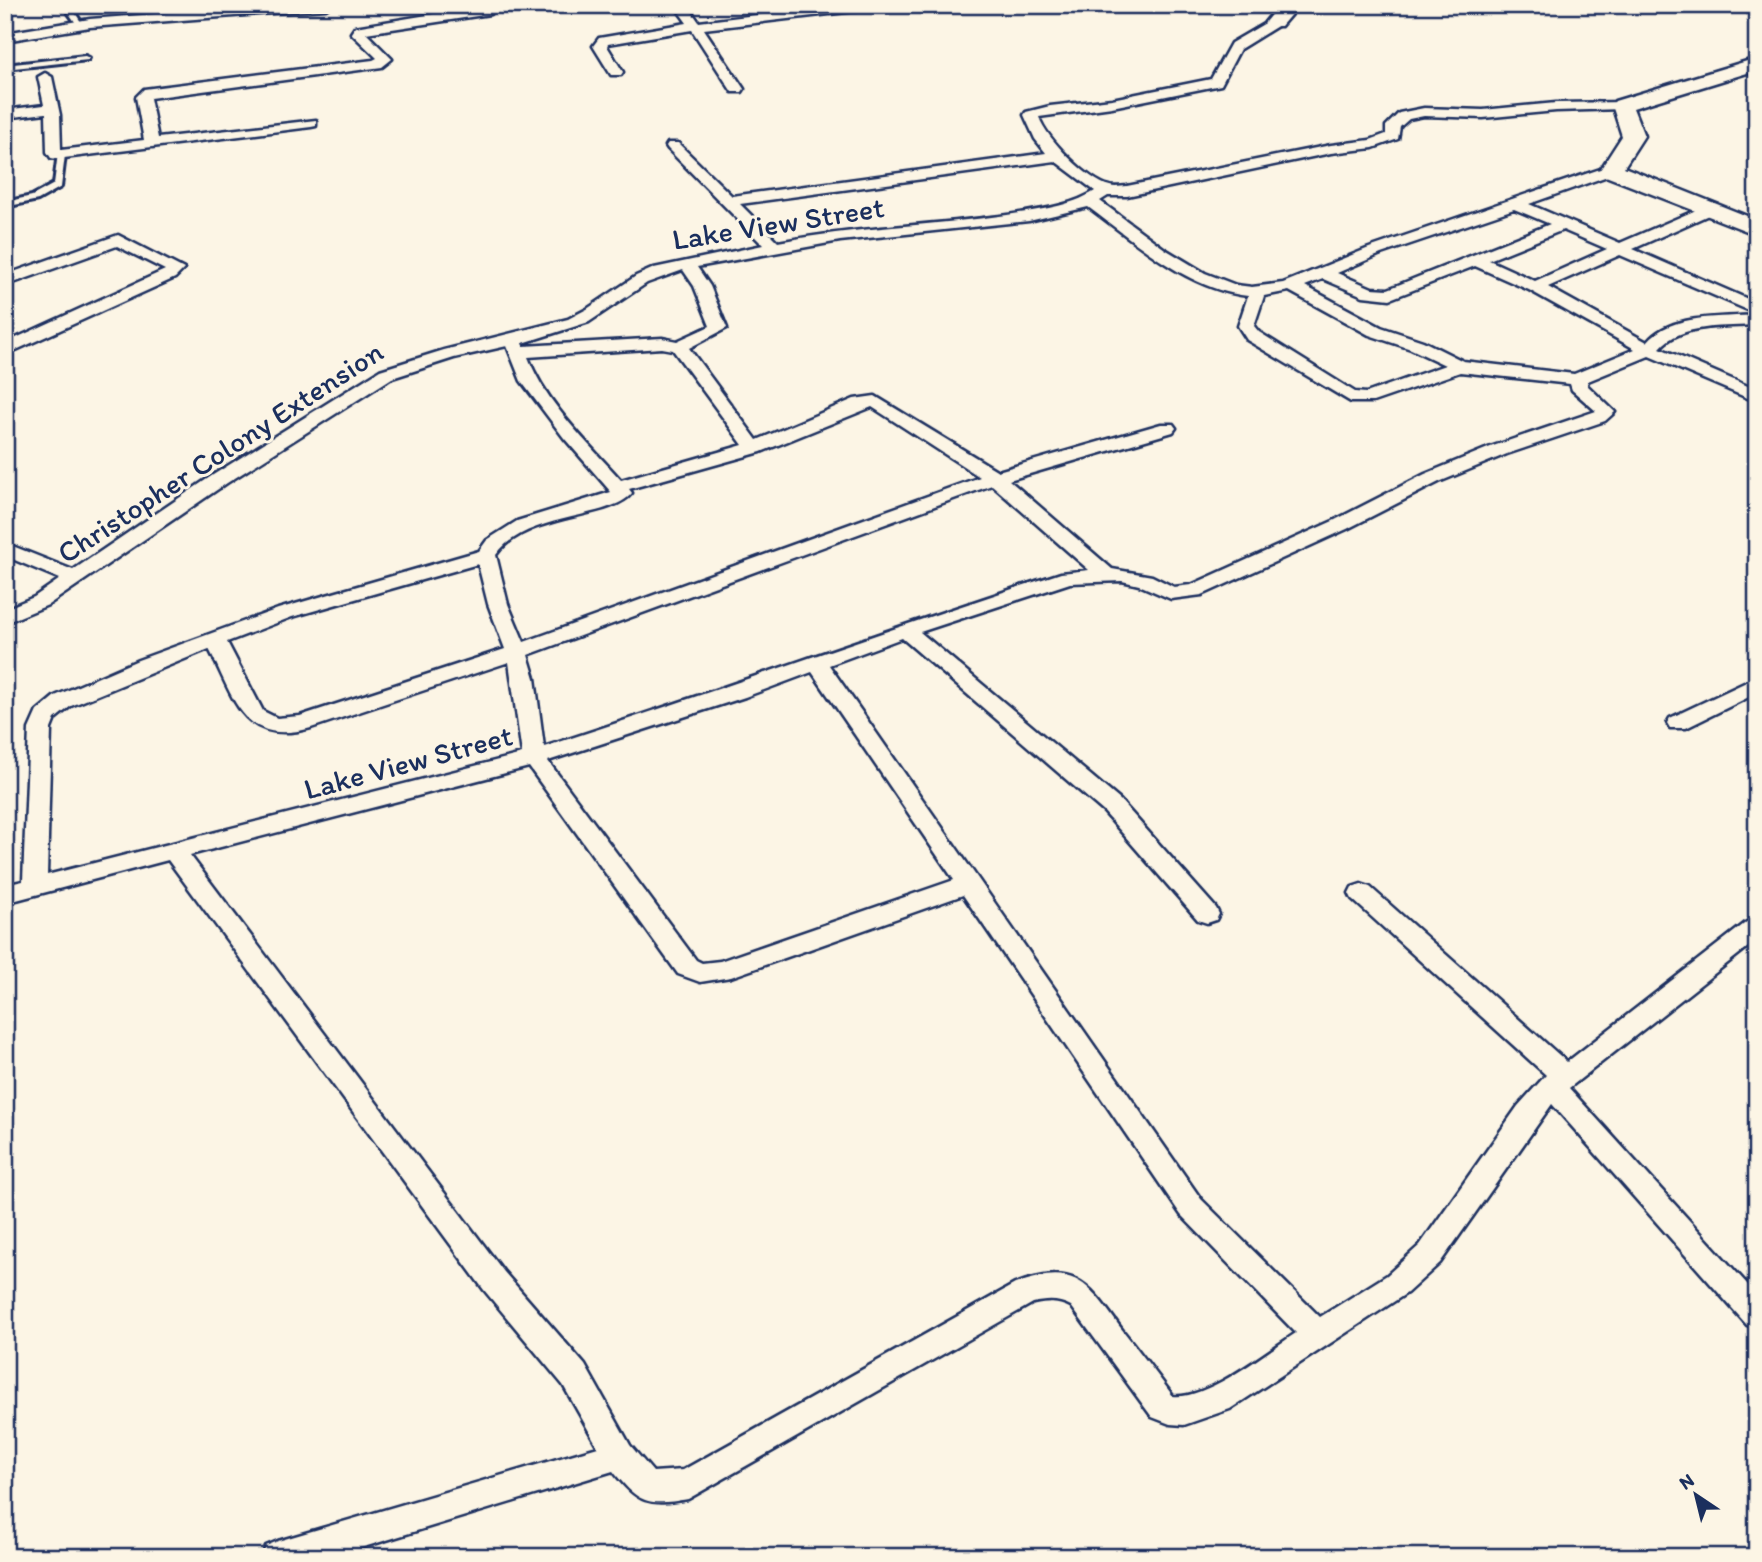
<svg xmlns="http://www.w3.org/2000/svg" width="1762" height="1562" font-family="Itim,sans-serif">
  <rect width="100%" height="100%" fill="#fcf5e5"/>
  <filter id="ink" filterUnits="userSpaceOnUse"><feTurbulence type="fractalNoise" baseFrequency=".0143" numOctaves="2"/><feDisplacementMap in="SourceGraphic" scale="14" xChannelSelector="R" yChannelSelector="G"/><feConvolveMatrix kernelMatrix="1 2 1 2 8 2 1 2 1" color-interpolation-filters="sRGB"/></filter>
  <g filter="url(#ink)">
    <g fill="none" stroke-linecap="round" stroke-linejoin="round">
      <defs>
        <g id="lane">
          <polygon points="63,5 70,5 83,25 82,26 78,26"/>
          <polygon points="85,56 89,58 88,60 5,69 5,65"/>
          <polygon points="58,153 65,155 61,187 38,200 5,207 5,202 32,196 54,184"/>
        </g>
        <g id="street">
          <polygon points="273,5 332,5 326,9 90,27 5,41 5,33 90,19"/>
          <polygon points="488,5 501,5 490,14 366,33 392,59 382,67 150,98 158,138 316,120 316,126 311,127 56,159 51,158 47,152 46,113 5,118 5,110 44,105 38,77 45,73 52,77 60,115 61,150 144,140 136,97 144,89 373,60 377,58 351,33 355,27"/>
          <polygon points="674,5 687,5 699,22 838,5 878,5 872,9 704,29 744,89 742,92 732,92 692,30 608,44 607,46 623,72 621,75 611,75 593,46 599,38 687,23"/>
          <path d="M1274,18L1280,22L1279,25L1240,49L1221,85L1112,107L1039,117C1046,138 1088,181 1110,186C1115,188 1122,186 1127,186L1331,145L1370,140L1386,134V126L1399,113L1424,108L1483,110L1556,103L1627,102V108L1622,109L1556,111L1483,118L1424,116L1409,119L1400,127L1398,139L1373,148L1331,153L1127,196H1108L1100,201L1165,249L1205,273L1236,285L1252,287L1283,283L1369,248L1606,167H1616L1618,170L1616,173L1529,204L1620,243L1703,207H1713L1716,210L1713,213L1633,249L1757,303V314L1620,255L1548,287L1647,342C1671,313 1722,318 1757,315V325C1726,327 1681,323 1660,348L1757,390V402L1649,356L1588,381L1587,385L1615,412L1605,421L1507,454L1439,482L1347,529L1202,595L1171,599L1139,585L1122,581L1070,583L920,632L1120,800L1216,908L1219,914L1216,920L1207,923L1198,920L1104,812L902,638L829,665L1201,1199L1320,1317L1387,1275L1420,1245L1518,1106L1546,1075L1352,899L1349,893L1352,887L1361,884L1370,887L1567,1062L1748,921L1757,918V940L1569,1088L1757,1295V1329L1747,1325L1552,1104L1440,1263L1407,1293L1230,1409L1184,1425L1170,1424L1152,1417L1071,1306C1058,1299 1047,1300 1033,1303L688,1499C648,1506 639,1504 613,1471L331,1557H262L266,1546L278,1541L598,1447L563,1385L484,1290L168,860L5,903V885L23,881L29,729L37,711L55,696L138,660L278,609L479,551L487,540L517,521L611,492L564,438L521,381L507,346L454,358L392,378L227,483L48,605L5,623V609L34,597L60,579L5,556V543L73,570L213,475L380,370L444,350L568,319L587,309L636,276L654,268L763,245L668,149L666,146L668,143H678L732,196L1046,153L1035,139L1024,115L1026,112L1050,106L1112,99L1211,79L1231,43ZM1055,161L1095,191C1070,207 1037,210 1007,215C931,226 854,227 778,242L740,204ZM1088,207C1136,242 1186,289 1248,296L1238,326L1247,340L1351,402H1373L1460,372L1570,384L1572,390L1596,411L1493,446L1425,474L1333,521L1191,585L1174,587L1152,576L1112,569L1009,480L1173,432L1176,428L1173,424H1161L998,471L875,396L854,399L757,440L689,348L727,328L710,286L697,267L840,241L1029,221ZM1514,209L1550,224L1388,289L1372,288L1337,273L1381,254ZM1563,230L1607,249L1535,281L1489,260ZM1475,266L1529,290L1635,349L1574,374L1463,361L1423,341L1381,327L1305,286L1323,279L1363,296L1390,299ZM683,270L694,286L710,326L677,341L662,338L524,346L523,343L589,322L647,283ZM1289,291L1369,335L1411,349L1445,365L1366,393L1355,392L1259,332L1254,326L1264,296ZM662,348L673,350L743,445L621,480C588,443 546,404 528,357ZM872,407L980,477L524,642L508,604L496,555C526,512 611,520 632,493L629,489L761,452ZM992,485L1089,570L1061,573C888,629 717,691 544,747L535,678L528,655ZM478,564L488,604L505,649L300,716L277,718L263,711L227,642L292,617ZM209,649C235,699 242,747 311,728L509,662L522,754L47,875L51,729L55,719L71,706ZM812,672L954,880L720,961L702,963L696,960L548,761L745,697ZM529,767L678,974L700,982L731,977L963,895L1181,1215L1296,1333C1267,1352 1207,1400 1173,1396C1157,1375 1141,1353 1124,1332C1089,1285 1078,1261 1015,1284L683,1470L653,1472L630,1445L585,1365L504,1272L190,855Z"/>
          <polygon points="118,235 184,269 175,278 5,355 5,343 165,270 117,246 5,286 5,275"/>
          <polygon points="1757,677 1757,693 1686,728 1670,728 1667,723 1670,718"/>
        </g>
        <g id="secondary">
          <polygon points="1279,5 1299,5 1281,26 1267,26 1265,22"/>
          <polygon points="1757,58 1757,70 1633,108 1644,136 1624,167 1757,220 1757,235 1603,175 1600,170 1622,136 1612,105 1615,101"/>
        </g>
      </defs>
      <!-- lane casing -->
      <use href="#lane" stroke="#1b2f5e" stroke-width="6"/>
      <!-- street casing -->
      <use href="#street" stroke="#1b2f5e" stroke-width="5"/>
      <!-- secondary casing -->
      <use href="#secondary" stroke="#1b2f5e" stroke-width="5"/>
      <!-- lane -->
      <use href="#lane" fill="#fcf5e5" fill-rule="evenodd"/>
      <!-- street -->
      <use href="#street" fill="#fcf5e5" fill-rule="evenodd"/>
      <!-- secondary -->
      <use href="#secondary" fill="#fcf5e5" fill-rule="evenodd"/>
    </g>
  </g>
  <g text-anchor="middle" dominant-baseline="central" stroke-width="6" stroke-linejoin="round" paint-order="stroke">
    <!-- street labels -->
    <g font-size="30" fill="#1b2f5e" stroke="#fcf5e5">
      <text transform="translate(778 223) rotate(-9)">Lake View Street</text>
      <text transform="translate(220 452) rotate(-33)">Christopher Colony Extension</text>
      <text transform="translate(408 762) rotate(-15)">Lake View Street</text>
    </g>
  </g>
  <!-- margin -->
  <rect width="1762" height="1562" fill="none" stroke="#fcf5e5" stroke-width="28"/>
  <rect x="14" y="14" width="1734" height="1534" fill="none" stroke="#1b2f5e" stroke-width="2.5" filter="url(#ink)"/>
  <!-- north arrow -->
  <g transform="translate(1696 1495) rotate(325)" stroke="#fcf5e5" stroke-width="5" paint-order="stroke">
  <path d="M0-5L12 26L0 18L-12 26Z" fill="#1b2f5e"/>
  <text y="-10" font-size="19" font-weight="bold" text-anchor="middle" fill="#1b2f5e">N</text>
  </g>
</svg>
